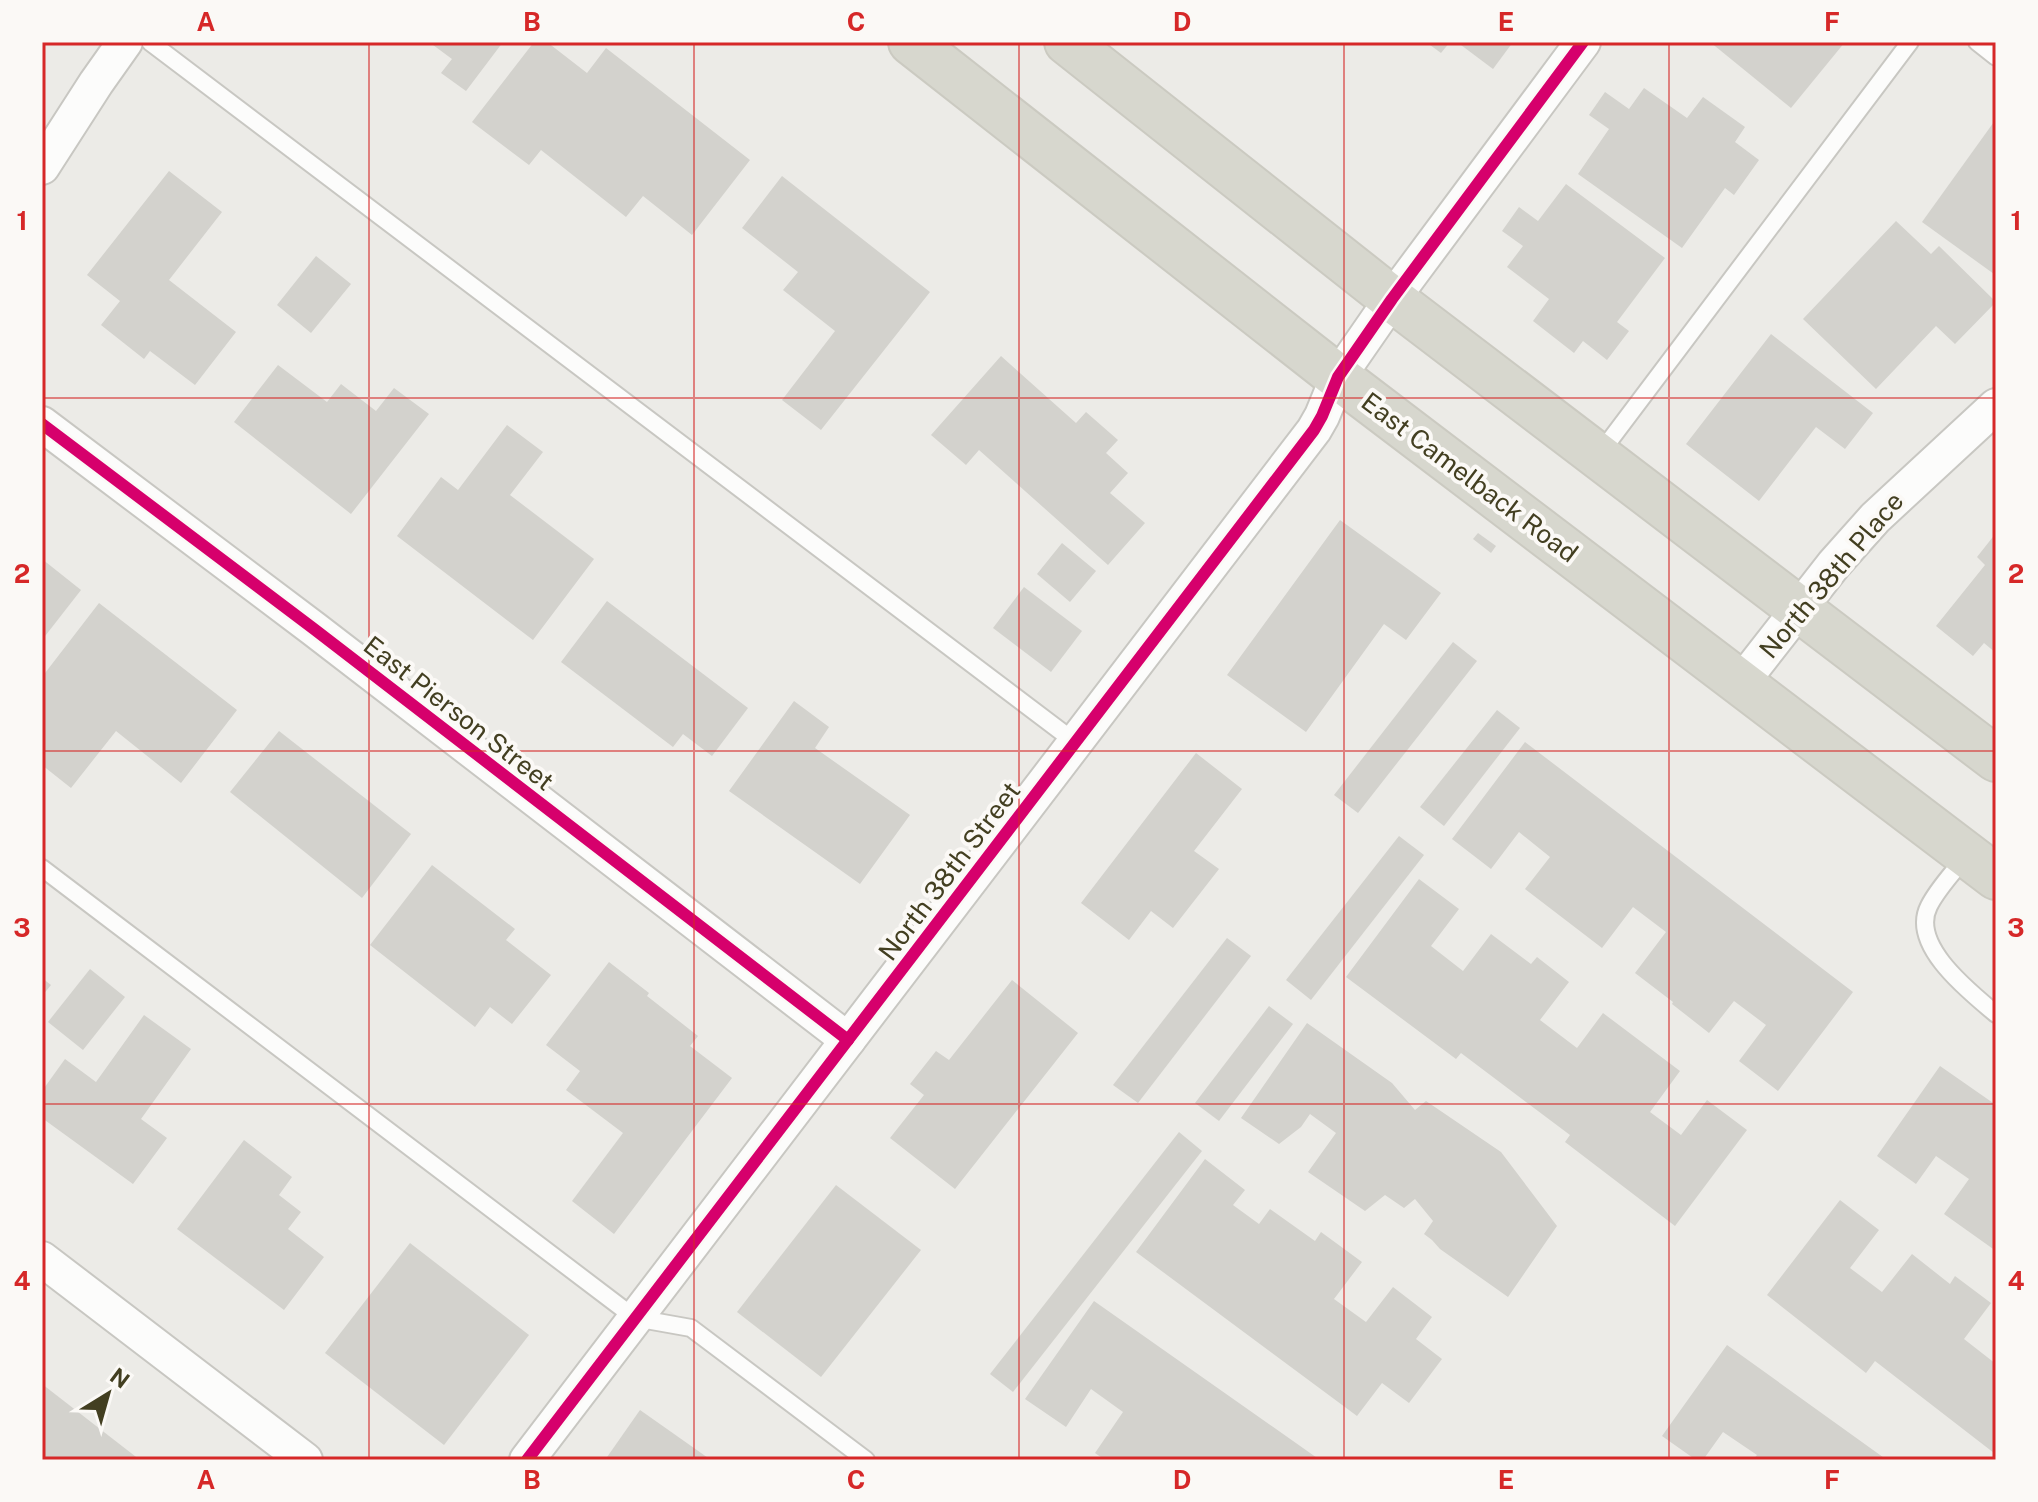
<svg xmlns="http://www.w3.org/2000/svg" width="2038" height="1502" font-family="'Public Sans',sans-serif">
  <rect width="100%" height="100%" fill="#ecebe7"/>
  <!-- building -->
  <g fill="#d3d2cd">
    <polygon points="429,42 503,42 466,91 441,73 452,59"/>
    <polygon points="534,42 547,42 587,73 606,48 750,160 692,235 643,196 626,217 541,150 529,165 472,122"/>
    <polygon points="1426,42 1450,42 1441,53"/>
    <polygon points="1457,42 1513,42 1493,69"/>
    <polygon points="1710,42 1845,42 1791,108"/>
    <polygon points="1644,88 1687,118 1703,97 1745,127 1735,142 1759,160 1734,195 1725,188 1682,248 1578,174 1609,129 1589,115 1605,92 1629,109"/>
    <polygon points="1996,119 1996,271 1994,274 1922,222"/>
    <polygon points="169,171 222,212 169,280 236,332 195,385 150,351 144,359 101,325 120,301 87,275"/>
    <polygon points="782,176 930,292 821,430 782,400 835,331 783,290 798,272 742,228"/>
    <polygon points="1566,184 1665,258 1617,322 1629,331 1607,360 1583,341 1574,353 1533,321 1549,299 1507,267 1523,246 1502,231 1519,207 1538,221"/>
    <polygon points="1896,221 1931,254 1939,246 1996,302 1955,344 1936,326 1876,389 1803,319"/>
    <polygon points="316,256 351,284 311,333 277,305"/>
    <polygon points="1771,334 1873,413 1845,449 1816,427 1759,501 1686,444"/>
    <polygon points="1001,356 1076,423 1086,412 1118,440 1106,453 1128,473 1110,493 1145,523 1108,565 979,450 966,465 931,435"/>
    <polygon points="278,365 327,402 341,384 376,411 394,388 429,414 351,514 234,422"/>
    <polygon points="507,425 543,452 510,495 594,559 533,640 397,536 441,477 458,490"/>
    <polygon points="1340,520 1441,593 1406,640 1384,624 1306,732 1227,675"/>
    <polygon points="1478,533 1496,546 1491,553 1473,539"/>
    <polygon points="1996,533 1996,653 1984,643 1973,656 1936,626 1985,565 1977,557"/>
    <polygon points="1062,543 1096,571 1070,602 1037,574"/>
    <polygon points="42,559 81,590 42,640"/>
    <polygon points="1024,587 1082,631 1051,672 993,628"/>
    <polygon points="607,601 748,708 712,756 683,734 673,747 561,662"/>
    <polygon points="99,603 237,710 181,783 116,731 71,788 42,765 42,677"/>
    <polygon points="1453,642 1477,661 1358,813 1334,795"/>
    <polygon points="794,701 829,727 815,748 910,815 860,884 729,791"/>
    <polygon points="1497,710 1520,728 1444,826 1420,807"/>
    <polygon points="279,731 411,834 362,898 230,792"/>
    <polygon points="1525,742 1853,992 1778,1091 1739,1061 1766,1025 1734,1001 1709,1033 1672,1004 1673,1002 1635,973 1666,932 1633,907 1602,948 1525,889 1550,857 1519,832 1491,869 1452,839"/>
    <polygon points="1196,753 1242,789 1194,851 1219,869 1173,928 1151,911 1129,940 1081,903"/>
    <polygon points="1399,836 1424,855 1311,1000 1286,980"/>
    <polygon points="432,865 515,929 506,940 551,975 512,1024 490,1007 475,1027 370,945"/>
    <polygon points="1419,879 1459,909 1431,946 1463,971 1491,934 1531,964 1537,957 1569,982 1540,1020 1577,1048 1603,1013 1680,1071 1650,1112 1681,1135 1707,1100 1747,1130 1675,1226 1565,1142 1570,1135 1461,1053 1456,1059 1346,977"/>
    <polygon points="1227,938 1251,956 1138,1103 1113,1085"/>
    <polygon points="609,962 649,993 647,996 698,1036 690,1046 732,1078 614,1234 572,1201 623,1133 566,1090 580,1071 546,1045"/>
    <polygon points="90,969 125,997 83,1050 48,1022"/>
    <polygon points="42,978 51,985 42,996"/>
    <polygon points="1012,980 1078,1033 955,1189 890,1138 924,1095 910,1084 936,1051 949,1060"/>
    <polygon points="1269,1006 1293,1024 1219,1121 1195,1103"/>
    <polygon points="144,1015 191,1049 141,1119 167,1138 133,1184 42,1118 42,1091 65,1059 96,1082"/>
    <polygon points="1307,1023 1392,1083 1415,1110 1426,1101 1501,1152 1557,1226 1508,1297 1440,1249 1432,1240 1424,1234 1433,1221 1415,1199 1404,1208 1385,1195 1365,1211 1308,1172 1336,1133 1310,1114 1301,1127 1279,1144 1241,1118"/>
    <polygon points="1940,1066 1996,1105 1996,1251 1944,1214 1969,1179 1936,1156 1916,1184 1877,1156"/>
    <polygon points="1179,1132 1202,1151 1013,1392 990,1374"/>
    <polygon points="244,1140 292,1177 279,1195 301,1212 288,1229 324,1257 284,1310 177,1229"/>
    <polygon points="1205,1159 1245,1190 1233,1205 1259,1224 1270,1209 1315,1241 1321,1232 1362,1262 1334,1299 1366,1322 1393,1287 1432,1317 1416,1339 1442,1359 1409,1403 1382,1383 1357,1416 1136,1252"/>
    <polygon points="836,1185 921,1250 821,1377 737,1312"/>
    <polygon points="1840,1200 1879,1230 1850,1268 1882,1292 1912,1254 1950,1284 1955,1276 1991,1303 1964,1339 1996,1364 1996,1450 1994,1453 1875,1361 1866,1373 1767,1295"/>
    <polygon points="410,1243 529,1335 444,1445 325,1353"/>
    <polygon points="1094,1301 1320,1460 1105,1460 1095,1453 1123,1412 1091,1389 1066,1427 1025,1399"/>
    <polygon points="1727,1345 1887,1460 1753,1460 1757,1455 1723,1432 1703,1460 1696,1460 1662,1436"/>
    <polygon points="42,1384 140,1460 42,1460"/>
    <polygon points="640,1410 711,1460 605,1460"/>
  </g>
  <g fill="none" stroke-linecap="round" stroke-linejoin="round">
    <defs>
      <g id="lane">
        <polyline points="150,42 1075,742"/>
        <polyline points="1977,42 1996,57"/>
        <polyline points="1598,456 1910,42"/>
        <path d="M1966,856C1954,872 1938,888 1929,906C1909,945 1970,992 1996,1014"/>
        <polyline points="42,868 635,1318 691,1328 866,1460"/>
      </g>
      <g id="street">
        <polyline points="42,167 96,83 125,42"/>
        <polyline points="42,424 314,629 848,1040"/>
        <polyline points="1741,683 1834,564 1875,518 1996,406"/>
        <polyline points="42,1259 305,1460"/>
        <polyline points="527,1460 1314,430 1322,416 1338,377 1392,299 1583,42"/>
      </g>
      <g id="primary">
        <polyline points="911,42 1338,377 1996,877"/>
        <polyline points="1067,42 1392,299 1996,759"/>
      </g>
    </defs>
    <!-- lane casing -->
    <use href="#lane" stroke="#c8c7c2" stroke-width="20"/>
    <!-- street casing -->
    <use href="#street" stroke="#c8c7c2" stroke-width="38"/>
    <!-- primary casing -->
    <use href="#primary" stroke="#cbcac1" stroke-width="48"/>
    <!-- lane -->
    <use href="#lane" stroke="#fcfcfb" stroke-width="16"/>
    <!-- street -->
    <use href="#street" stroke="#fcfcfb" stroke-width="34"/>
    <!-- primary -->
    <use href="#primary" stroke="#d7d7ce" stroke-width="44"/>
    <defs>
      <g id="cycleway">
        <polyline points="42,424 314,629 848,1040"/>
        <polyline points="527,1460 1314,430 1322,416 1338,377 1392,299 1583,42"/>
      </g>
    </defs>
    <!-- cycleway casing -->
    <use href="#cycleway" stroke="#fbf9f6" stroke-width="17"/>
    <!-- cycleway -->
    <use href="#cycleway" stroke="#d6006c" stroke-width="12"/>
  </g>
  <!-- grid -->
  <path fill="none" stroke="#d62828" stroke-width="2" stroke-opacity="0.55" d="M369,42V1460M694,42V1460M1019,42V1460M1344,42V1460M1669,42V1460M42,398H1996M42,751H1996M42,1104H1996"/>
  <g text-anchor="middle" dominant-baseline="central" stroke-width="8" stroke-linejoin="round" paint-order="stroke">
    <!-- street labels -->
    <g font-size="26" fill="#433f21" stroke="#fbf9f6">
      <text transform="translate(1470 477) rotate(37)">East Camelback Road</text>
      <text transform="translate(1831 575) rotate(-50)">North 38th Place</text>
      <text transform="translate(459 713) rotate(38)">East Pierson Street</text>
      <text transform="translate(949 871) rotate(-53)">North 38th Street</text>
    </g>
  </g>
  <!-- border -->
  <rect width="2038" height="1502" fill="none" stroke="#fbf9f6" stroke-width="88"/>
  <!-- north arrow -->
  <g transform="translate(108 1394) rotate(37)" stroke="#fbf9f6" stroke-width="6" paint-order="stroke">
  <path d="M0-6L14 30L0 20L-14 30Z" fill="#433f21"/>
  <text y="-12" font-size="22" font-weight="bold" text-anchor="middle" fill="#433f21">N</text>
  </g>
  <rect x="44" y="44" width="1950" height="1414" fill="none" stroke="#d62828" stroke-width="3"/>
  <g font-size="26" text-anchor="middle" font-weight="bold" fill="#d62828">
    <text x="206" y="31">A</text>
    <text x="532" y="31">B</text>
    <text x="856" y="31">C</text>
    <text x="1182" y="31">D</text>
    <text x="1506" y="31">E</text>
    <text x="1832" y="31">F</text>
    <text x="22" y="230">1</text>
    <text x="2016" y="230">1</text>
    <text x="22" y="583">2</text>
    <text x="2016" y="583">2</text>
    <text x="22" y="937">3</text>
    <text x="2016" y="937">3</text>
    <text x="22" y="1290">4</text>
    <text x="2016" y="1290">4</text>
    <text x="206" y="1489">A</text>
    <text x="532" y="1489">B</text>
    <text x="856" y="1489">C</text>
    <text x="1182" y="1489">D</text>
    <text x="1506" y="1489">E</text>
    <text x="1832" y="1489">F</text>
  </g>
</svg>
